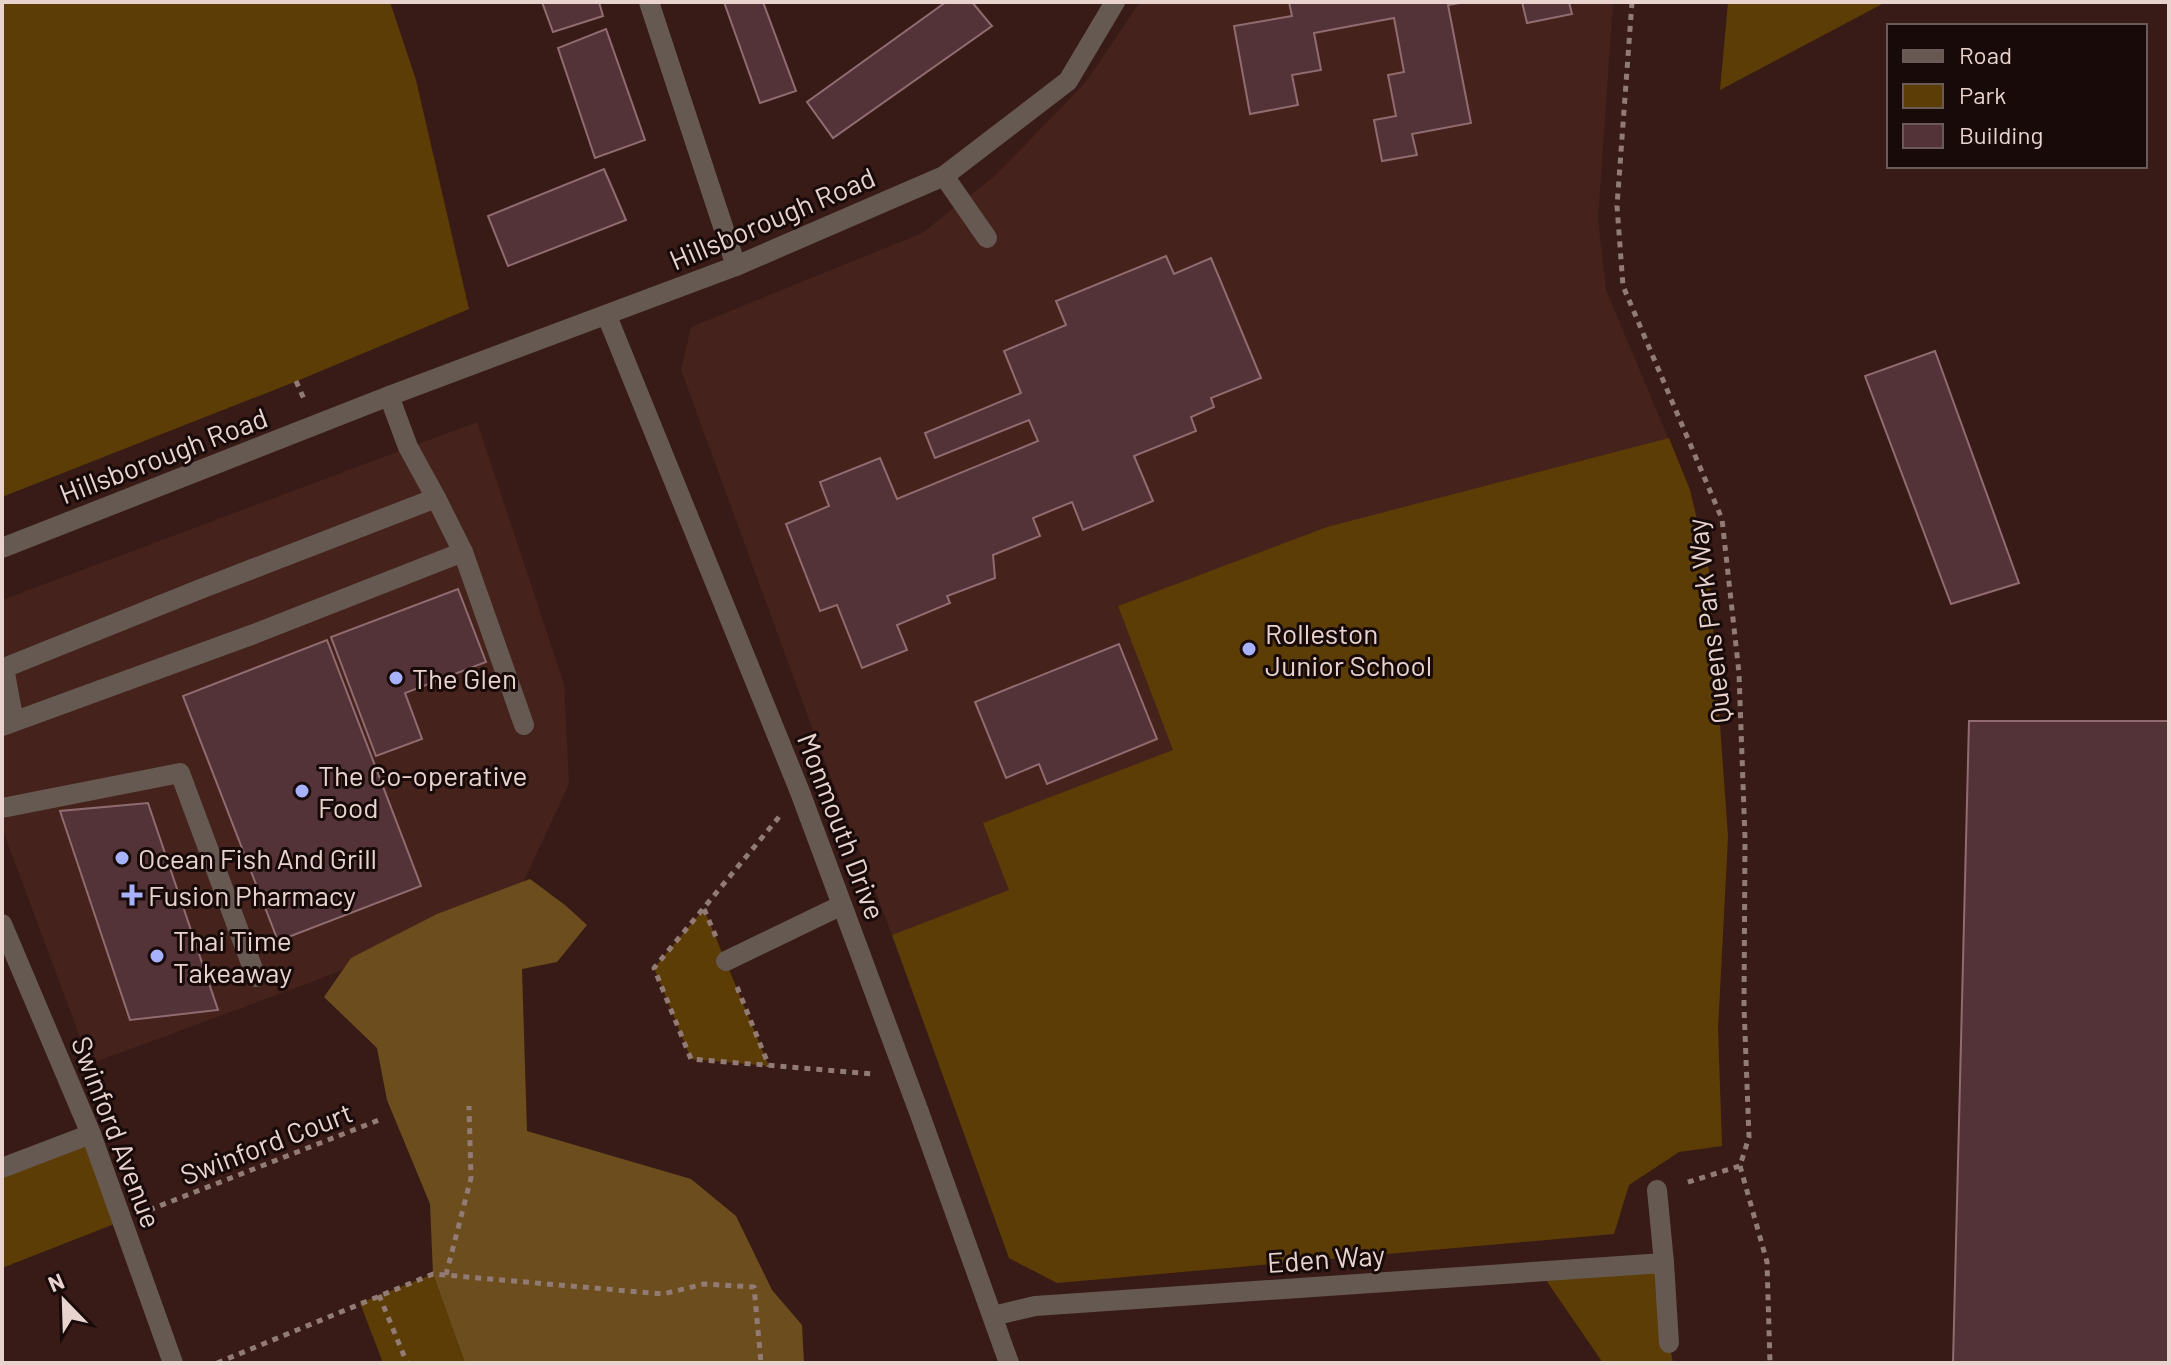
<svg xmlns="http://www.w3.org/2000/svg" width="2171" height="1365" font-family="Barlow,sans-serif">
  <rect width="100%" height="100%" fill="#381b16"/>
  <!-- built -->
  <g fill="#45221b">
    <polygon points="1140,2 1613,2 1598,220 1606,290 1690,490 1709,571 1728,837 1718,1029 1722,1146 1679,1152 1629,1185 1614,1234 1057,1283 1009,1258 892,935 812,728 681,370 691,327 922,233 995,176 1085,83"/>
    <polygon points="477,422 564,684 569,784 516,898 333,974 90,1064 2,828 2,600"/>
  </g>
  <!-- green -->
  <g fill="#5b3d05">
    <polygon points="2,2 390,2 416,80 469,309 297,381 2,497"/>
    <polygon points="1728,2 1886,2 1720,90"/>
    <polygon points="1669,438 1690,490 1709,571 1728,837 1718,1029 1722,1146 1679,1152 1629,1185 1614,1234 1057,1283 1009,1258 892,935 1009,890 983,823 1173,750 1118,606 1327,527"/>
    <polygon points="704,909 769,1066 691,1059 654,968"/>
    <polygon points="91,1134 122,1221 2,1268 2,1168"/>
    <polygon points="1664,1263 1669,1343 1673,1363 1603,1363 1548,1283 1542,1271"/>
    <polygon points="433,1274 465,1363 383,1363 360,1303"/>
  </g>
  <!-- forest -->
  <polygon fill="#6b4d1e" points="530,879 565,905 587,925 557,962 522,969 527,1131 691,1179 736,1216 772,1290 802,1325 804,1363 465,1363 433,1274 430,1204 387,1100 377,1048 324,997 351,958 437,914"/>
  <!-- building -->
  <g fill="#533338" stroke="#906c71" stroke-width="2">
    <polygon points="542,2 599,2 603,16 553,32"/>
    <polygon points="724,2 763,2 796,91 760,103"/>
    <polygon points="946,2 972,2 992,26 833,138 807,102"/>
    <polygon points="1289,2 1465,2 1448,5 1471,123 1412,134 1417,155 1382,161 1374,120 1396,116 1388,75 1404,72 1394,18 1314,33 1321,70 1292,75 1298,105 1250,114 1234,26 1292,16"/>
    <polygon points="1522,2 1569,2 1572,14 1527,23"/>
    <polygon points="606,29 645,140 595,158 558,48"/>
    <polygon points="604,169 626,220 508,266 488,216"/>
    <polygon points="1166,256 1174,274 1211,258 1261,378 1211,398 1214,407 1191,417 1196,431 1134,456 1153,501 1083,530 1072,502 1033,518 1040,536 993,555 995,578 947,596 950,603 897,625 907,650 862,668 837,605 820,611 786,524 829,506 820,482 880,458 897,499 1038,441 1029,420 935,458 925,433 1021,393 1004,351 1066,325 1056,301"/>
    <polygon points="1935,351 2019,583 1951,604 1865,376"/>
    <polygon points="458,589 486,662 405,693 422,739 376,756 331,637"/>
    <polygon points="327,640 421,886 278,941 183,696"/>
    <polygon points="1119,644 1157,739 1047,784 1039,764 1006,778 975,702"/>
    <polygon points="1969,721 2169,721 2169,1363 1953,1363"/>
    <polygon points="148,803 218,1010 130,1020 60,811"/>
  </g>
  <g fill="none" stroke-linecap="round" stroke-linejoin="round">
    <!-- path -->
    <g stroke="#927a75" stroke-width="5" stroke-dasharray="6 6" stroke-linecap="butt">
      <polyline points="1632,2 1617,206 1623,286 1722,519 1739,673 1745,839 1744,1007 1749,1137 1740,1166 1685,1183"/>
      <polyline points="296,381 304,399"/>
      <polyline points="779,817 654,968 691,1059 874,1074"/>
      <polyline points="704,909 716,937"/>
      <polyline points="737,987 769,1066"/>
      <polyline points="1740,1166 1767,1262 1770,1363"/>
      <polyline points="149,1210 379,1120"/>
      <polyline points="446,1275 471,1178 469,1106"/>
      <polyline points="379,1295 407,1363"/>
      <polyline points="217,1363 433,1274 663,1294 704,1284 754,1287 761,1363"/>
    </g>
    <!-- service -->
    <g stroke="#665951" stroke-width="20">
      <polyline points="944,176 987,238"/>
      <polyline points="389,396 408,447 436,498"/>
      <polyline points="463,552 524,725"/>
      <polyline points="2,726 254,634 463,552 436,498 198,590 4,668 14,722"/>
      <polyline points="2,808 180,773 256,977"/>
      <polyline points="726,961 842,905"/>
    </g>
    <!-- minor -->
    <g stroke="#665951" stroke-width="20">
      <polyline points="649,2 736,266"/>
      <polyline points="607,316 800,792 919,1112 1009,1363"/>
      <polyline points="2,924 91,1134 173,1363"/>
      <polyline points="2,1168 91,1134"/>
      <polyline points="1657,1190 1664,1263"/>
      <polyline points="993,1316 1035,1306 1664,1263 1669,1343"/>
    </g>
    <!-- tertiary -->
    <polyline stroke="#665951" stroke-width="20" points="2,548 389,396 736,266 944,176 1068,81 1115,2"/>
  </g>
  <!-- markers -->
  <g fill="#a7b1fc" stroke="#170a08" stroke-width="3">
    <circle cx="1249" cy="649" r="8"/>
    <circle cx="396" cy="678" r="8"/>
    <circle cx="302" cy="791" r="8"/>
    <circle cx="122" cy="858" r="8"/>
    <path d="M128 883h8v8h8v8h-8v8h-8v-8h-8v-8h8z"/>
    <circle cx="157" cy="956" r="8"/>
  </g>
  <g text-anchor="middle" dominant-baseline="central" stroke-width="6" stroke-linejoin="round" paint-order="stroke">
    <!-- street labels -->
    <g font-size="28" fill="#e8d3cf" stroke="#170a08">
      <text transform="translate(772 218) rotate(-23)">Hillsborough Road</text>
      <text transform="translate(163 455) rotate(-21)">Hillsborough Road</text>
      <text transform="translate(1708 621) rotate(-97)">Queens Park Way</text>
      <text transform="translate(842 826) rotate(69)">Monmouth Drive</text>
      <text transform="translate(117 1132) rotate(69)">Swinford Avenue</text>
      <text transform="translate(266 1143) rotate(-21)">Swinford Court</text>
      <text transform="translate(1326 1258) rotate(-4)">Eden Way</text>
    </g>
    <!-- poi labels -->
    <g font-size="28" fill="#e8d3cf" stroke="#170a08" text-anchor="start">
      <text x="1265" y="633">Rolleston<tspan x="1265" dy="32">Junior School</tspan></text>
      <text x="412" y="678">The Glen</text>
      <text x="318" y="775">The Co-operative<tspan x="318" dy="32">Food</tspan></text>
      <text x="138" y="858">Ocean Fish And Grill</text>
      <text x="148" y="895">Fusion Pharmacy</text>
      <text x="173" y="940">Thai Time<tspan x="173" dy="32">Takeaway</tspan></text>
    </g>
  </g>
  <!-- border -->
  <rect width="2171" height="1365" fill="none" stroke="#e8d3cf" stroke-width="8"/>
  <!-- legend -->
  <rect x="1887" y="24" width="260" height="144" fill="#170a08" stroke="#6b5a58" stroke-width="2"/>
  <rect x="1903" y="50" width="40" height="12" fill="#665951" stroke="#6b5a58" stroke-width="2"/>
  <text x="1959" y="64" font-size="24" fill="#e8d3cf">Road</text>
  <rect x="1903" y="84" width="40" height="24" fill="#5b3d05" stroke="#6b5a58" stroke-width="2"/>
  <text x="1959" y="104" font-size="24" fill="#e8d3cf">Park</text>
  <rect x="1903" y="124" width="40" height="24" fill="#533338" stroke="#6b5a58" stroke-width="2"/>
  <text x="1959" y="144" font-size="24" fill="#e8d3cf">Building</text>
  <!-- north arrow -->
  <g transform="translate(64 1301) rotate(337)" stroke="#170a08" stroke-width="6" paint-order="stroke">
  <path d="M0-6L14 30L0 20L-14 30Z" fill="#e8d3cf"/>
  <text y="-12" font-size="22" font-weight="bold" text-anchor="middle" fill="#e8d3cf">N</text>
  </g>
</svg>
